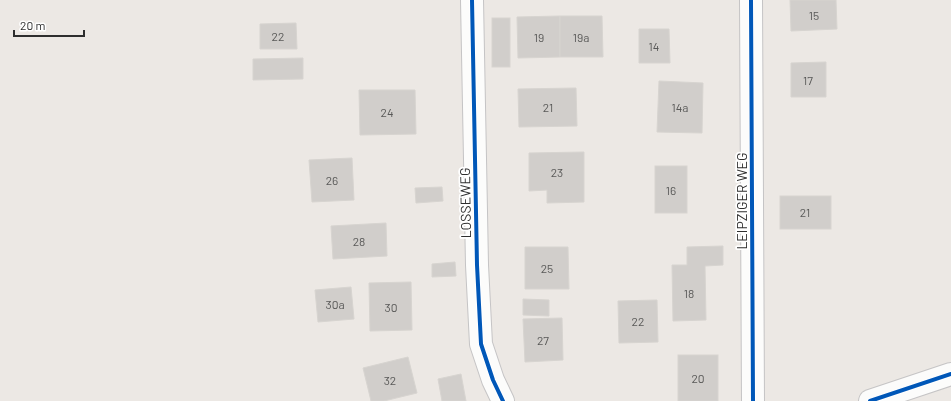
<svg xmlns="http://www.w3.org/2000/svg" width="951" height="401" font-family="Barlow,sans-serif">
  <rect width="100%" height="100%" fill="#ece8e4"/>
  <!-- building -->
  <g fill="#d1cecb" stroke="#d7d4d0">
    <polygon points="790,0 836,0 837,29 791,31"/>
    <polygon points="560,16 560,57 518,58 517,17"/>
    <polygon points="560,16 602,16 603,57 560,57"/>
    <rect x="492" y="18" width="18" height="49"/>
    <polygon points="296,23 297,49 260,49 260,24"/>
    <polygon points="639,29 669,29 670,63 639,63"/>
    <polygon points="303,58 303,79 253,80 253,59"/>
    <polygon points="826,62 826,97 791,97 791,63"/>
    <polygon points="659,81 703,83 702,133 657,132"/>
    <polygon points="576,88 577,126 519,127 518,89"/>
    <polygon points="359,90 415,90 416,134 360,135"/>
    <polygon points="584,152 584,202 547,203 547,190 529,191 529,153"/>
    <polygon points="352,158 354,200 312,202 309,160"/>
    <rect x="655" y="166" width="32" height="47"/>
    <polygon points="442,187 443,201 416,203 415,188"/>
    <rect x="780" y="196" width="51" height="33"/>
    <polygon points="386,223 387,256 333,259 331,226"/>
    <polygon points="723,246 723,265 705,266 706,320 673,321 672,265 687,265 687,247"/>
    <polygon points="525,247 568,247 569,289 525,289"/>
    <polygon points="455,262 456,276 432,277 432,264"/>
    <polygon points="411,282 412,330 370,331 369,283"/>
    <polygon points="351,287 354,319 318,322 315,290"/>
    <polygon points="523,299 549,300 549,316 523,315"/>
    <polygon points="657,300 658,342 619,343 618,301"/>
    <polygon points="562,318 563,360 525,362 523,319"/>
    <rect x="678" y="355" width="40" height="46"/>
    <polygon points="408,357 417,393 384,401 371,401 363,368"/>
    <polygon points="461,374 466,401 442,401 438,379"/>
  </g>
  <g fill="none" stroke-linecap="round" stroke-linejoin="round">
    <defs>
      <g id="minor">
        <polyline points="472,0 477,265 481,344 493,380 503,401"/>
        <polyline points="751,0 753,401"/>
        <polyline points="870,401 951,374"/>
      </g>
    </defs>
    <!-- minor casing -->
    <use href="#minor" stroke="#c5c4c5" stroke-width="24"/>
    <!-- minor -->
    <use href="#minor" stroke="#fcfcfb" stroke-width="22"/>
    <defs>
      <g id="cycleway">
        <polyline points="472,0 477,265 481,344 493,380 503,401"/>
        <polyline points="751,0 753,401"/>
        <polyline points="870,401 951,374"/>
      </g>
    </defs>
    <!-- cycleway casing -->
    <use href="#cycleway" stroke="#fff" stroke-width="6"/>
    <!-- cycleway -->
    <use href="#cycleway" stroke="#0057b8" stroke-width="4"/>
  </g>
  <g text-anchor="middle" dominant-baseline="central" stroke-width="3.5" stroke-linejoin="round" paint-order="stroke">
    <!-- number labels -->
    <g font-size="12" fill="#585857">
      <text x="814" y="15">15</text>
      <text x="278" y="36">22</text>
      <text x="539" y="37">19</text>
      <text x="581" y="37">19a</text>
      <text x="654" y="46">14</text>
      <text x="808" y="80">17</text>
      <text x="548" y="107">21</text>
      <text x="680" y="107">14a</text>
      <text x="387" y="112">24</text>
      <text x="557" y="172">23</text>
      <text x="332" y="180">26</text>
      <text x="671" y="190">16</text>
      <text x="805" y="212">21</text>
      <text x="359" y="241">28</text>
      <text x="547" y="268">25</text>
      <text x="689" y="293">18</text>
      <text x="335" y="304">30a</text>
      <text x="391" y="307">30</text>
      <text x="638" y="321">22</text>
      <text x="543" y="340">27</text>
      <text x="698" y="378">20</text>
      <text x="390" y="380">32</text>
    </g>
    <!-- street labels -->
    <g font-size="14" fill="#2e2e2e" stroke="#fff">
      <text transform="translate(741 201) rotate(-90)">LEIPZIGER WEG</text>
      <text transform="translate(465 203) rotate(-91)">LOSSEWEG</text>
    </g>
  </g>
  <!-- scale -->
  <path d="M14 30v6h70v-6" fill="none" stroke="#2e2e2e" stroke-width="2"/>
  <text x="20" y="30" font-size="12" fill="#2e2e2e" stroke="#ffffff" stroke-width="3" paint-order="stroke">20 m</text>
</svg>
